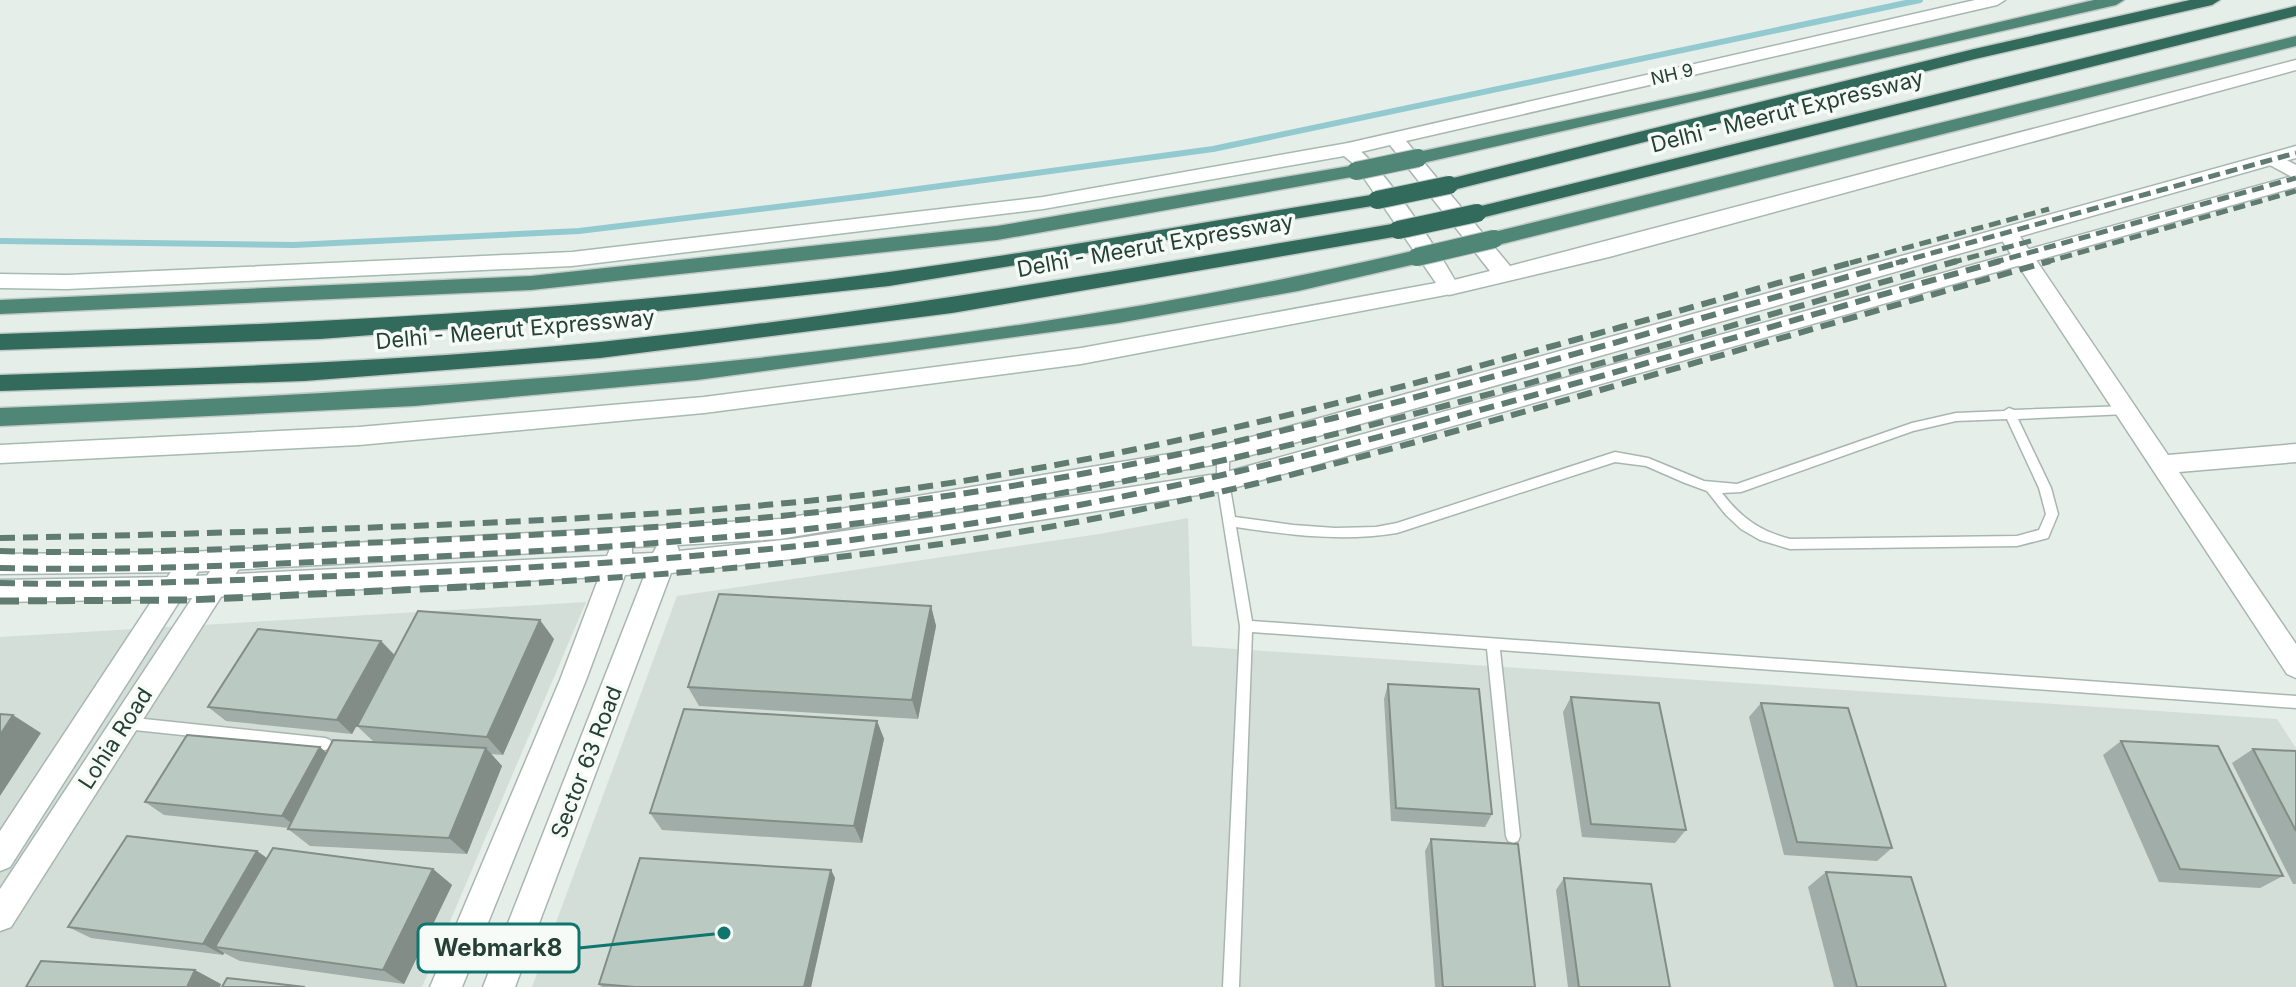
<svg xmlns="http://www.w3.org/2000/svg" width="2296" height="987" font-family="Inter,sans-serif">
  <rect width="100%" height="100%" fill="#e6eeea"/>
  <!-- built -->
  <g fill="#d4ded9">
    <polygon points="1188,518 1192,646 2277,719 2296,748 2296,987 532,987 677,596 1099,534"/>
    <polygon points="586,602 422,987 0,987 0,637"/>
  </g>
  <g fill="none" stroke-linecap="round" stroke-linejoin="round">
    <!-- stream -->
    <polyline stroke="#92cad0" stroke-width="6" points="0,241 294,245 579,231 866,196 1213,149 1920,0"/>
    <defs>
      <g id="service">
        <path d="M2127,406L2133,410L2127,414L2018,419L2051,488L2058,514L2048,538L2017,546L1790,549L1760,540L1741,529L1726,515L1707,491L1685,483L1646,466L1615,462L1397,533C1342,542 1290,535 1236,527L1252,621L2296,696V708L1500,650L1520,836L1518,841L1513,843L1508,841L1506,836L1487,649L1252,632L1239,987H1223L1240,626L1217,482V454L1219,451L1223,450L1229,454V482L1235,517L1293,525L1335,528L1376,527L1397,523L1615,452L1648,458L1704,481L1737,484L1912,423L1956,413L2004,411L2009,408L2014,410ZM2007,419L2039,488L2046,514L2039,530L2017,536L1790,539C1760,531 1741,518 1722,493L1741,492L1913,431L1956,421Z"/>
        <polygon points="125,717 325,738 330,740 332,744 330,748 325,750 125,729 120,727 118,723 120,719"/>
      </g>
      <g id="minor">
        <polygon points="2273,153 2296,165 2296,179 2266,163 2263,159"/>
        <polygon points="2008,227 2015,229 2168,455 2296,444 2296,462 2179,472 2296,644 2296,678 2287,674 2001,239 1998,234 2001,229"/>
        <polygon points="231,550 240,553 243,560 240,567 11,927 0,931 0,889 222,553"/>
        <polygon points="191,552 200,555 204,562 200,569 10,867 0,871 0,831 182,555"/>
      </g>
      <g id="tertiary">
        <polygon points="1975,0 2005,0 1997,5 1406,141 1510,266 2296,60 2296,70 1609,257 1449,295 1439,288 1442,283 1490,271 1390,145 1348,155 1339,149 1348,143"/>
        <path d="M2296,146V158L1223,463L780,539L677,545L679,551L792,539L1223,473L2296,175V187L1223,491L792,559L671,573L515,987H483L645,574L625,575L586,680L462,987H430L560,680L599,577L173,599L0,602V580L173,577L607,556L610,549L191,572L0,574V554L191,552L780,519L1223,445ZM657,546L653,553L632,554V547Z"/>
      </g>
      <path id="secondary" d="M1348,143C1373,150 1446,261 1459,288L1456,293L1081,364L704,413L359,445L0,463V445L359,427L704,397L1081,348L1436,283L1355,165L1344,156L1043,209L572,266L67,289L0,288V274L67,275L572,252L1043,197Z"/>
      <g id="trunk">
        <polygon points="2094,0 2124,0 2116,5 1418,164 1409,158 1418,152 1700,92"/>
        <polygon points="2296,36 2296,46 1494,246 1484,239 1494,232"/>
        <polygon points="1356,165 1366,171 1363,175 997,240 531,290 0,314 0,300 531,276 997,226"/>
        <path d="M1417,250L1427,257L1424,262L1298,291L1118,323L697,380L414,406L0,426V408C474,390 953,358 1417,250Z"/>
      </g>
      <g id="motorway">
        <polygon points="2190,0 2220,0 2212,5 1975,59 1449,191 1439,185 1449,179 1974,49"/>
        <polygon points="2296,6 2296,16 1477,219 1467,213 1477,207"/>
        <path d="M1377,194L1387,200L1384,204L889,286L602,317L320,339L0,350V334C297,324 594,311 889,272C1052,250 1214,220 1377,194Z"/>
        <path d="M1398,223L1408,230L1405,235L952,313L600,358L304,381L0,391V375C200,368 401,362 600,342C868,315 1133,268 1398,223Z"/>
      </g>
    </defs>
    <!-- service casing -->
    <use href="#service" stroke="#a8b6b1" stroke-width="3"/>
    <!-- minor casing -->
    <use href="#minor" stroke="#a8b6b1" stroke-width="3"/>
    <!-- tertiary casing -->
    <use href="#tertiary" stroke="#a8b6b1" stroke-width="3"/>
    <!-- secondary casing -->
    <use href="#secondary" stroke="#a5bab1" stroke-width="3"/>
    <!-- trunk casing -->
    <use href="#trunk" stroke="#c2cac7" stroke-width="3"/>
    <!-- motorway casing -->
    <use href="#motorway" stroke="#c2cac7" stroke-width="3"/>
    <!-- service -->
    <use href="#service" fill="#fff" fill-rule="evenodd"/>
    <!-- minor -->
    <use href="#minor" fill="#fff" fill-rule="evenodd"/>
    <!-- tertiary -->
    <use href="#tertiary" fill="#fff" fill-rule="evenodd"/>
    <!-- secondary -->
    <use href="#secondary" fill="#fff" fill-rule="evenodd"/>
    <!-- trunk -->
    <use href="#trunk" fill="#508676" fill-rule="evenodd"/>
    <!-- motorway -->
    <use href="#motorway" fill="#326b5c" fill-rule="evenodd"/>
    <!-- rail-far2 -->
    <g stroke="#607b72" stroke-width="5" stroke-dasharray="12 6" stroke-linecap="butt">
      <polyline points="1850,263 2049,209"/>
      <polyline points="1896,263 2296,153"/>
      <polyline points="1950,263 2034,240"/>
      <polyline points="1992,263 2296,178"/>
      <polyline points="2043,263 2296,191"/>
    </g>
    <!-- rail-far1 -->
    <g stroke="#607b72" stroke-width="6" stroke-dasharray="15 8" stroke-linecap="butt">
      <path d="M0,538C161,535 322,530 483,523C653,515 825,505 993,476C1286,427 1571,340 1857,261"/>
      <path d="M0,551C136,555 272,547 408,541C667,530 926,510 1180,454C1424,401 1663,328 1904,261"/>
      <path d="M0,568C127,571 253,565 380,559C634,548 885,530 1135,479C1413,423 1685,338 1957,261"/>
      <path d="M0,583C119,586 239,580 358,575C613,566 870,548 1120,497C1417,437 1708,343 2000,261"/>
      <path d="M447,588C667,576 886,559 1103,517C1268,485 1428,439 1590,393C1743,349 1896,305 2050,261"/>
    </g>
    <!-- rail -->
    <polyline stroke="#607b72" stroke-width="7" stroke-dasharray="19 9" stroke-linecap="butt" points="0,601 188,600 485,586"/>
    <defs>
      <g id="trunk-bridge">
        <polyline points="1356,171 1418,158"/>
        <polyline points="1417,257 1494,239"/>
      </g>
      <g id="motorway-bridge">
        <polyline points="1377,200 1449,185"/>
        <polyline points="1398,230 1477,213"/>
      </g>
    </defs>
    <!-- trunk-bridge casing -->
    <use href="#trunk-bridge" stroke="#c2cac7" stroke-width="20" stroke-linecap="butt"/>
    <!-- motorway-bridge casing -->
    <use href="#motorway-bridge" stroke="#c2cac7" stroke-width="20" stroke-linecap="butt"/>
    <!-- trunk-bridge -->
    <use href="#trunk-bridge" stroke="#508676" stroke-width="18"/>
    <!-- motorway-bridge -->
    <use href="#motorway-bridge" stroke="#326b5c" stroke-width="18"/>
  </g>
  <!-- wall -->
  <g fill="#a1ada8">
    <polygon points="931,606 936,626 918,719 699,706 688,687"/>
    <polygon points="554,639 503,755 491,754 502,766 467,854 310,846 288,829 289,828 164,815 145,802 320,747 327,753 375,743 357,726 382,680 352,734 226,721 208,707 381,641 395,655"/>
    <polygon points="1388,684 1492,814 1485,827 1391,821 1384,699"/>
    <polygon points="1571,697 1686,830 1675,843 1582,837 1563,712"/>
    <polygon points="1761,703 1892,848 1877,861 1784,855 1749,717"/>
    <polygon points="877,721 884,739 862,843 662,830 650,813"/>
    <polygon points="2121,741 2283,876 2260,888 2159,882 2103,755"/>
    <polygon points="2253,749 2296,751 2296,884 2293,884 2232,763"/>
    <polygon points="1431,839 1535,987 1435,987 1425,851"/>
    <polygon points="257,851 267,858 433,869 452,885 404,984 240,961 224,953 223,955 91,938 68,927"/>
    <polygon points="831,870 835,878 811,987 602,987 599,984"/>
    <polygon points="1826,872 1946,987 1834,987 1808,887"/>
    <polygon points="1564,878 1670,987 1568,987 1556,890"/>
  </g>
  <!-- shaded-wall -->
  <g fill="#838d88">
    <polygon points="931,606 936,626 918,719 912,700"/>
    <polygon points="540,620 554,639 503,755 487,737"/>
    <polygon points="381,641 395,656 352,734 337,720"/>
    <polygon points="13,715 41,733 0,796 0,735"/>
    <polygon points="877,721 884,739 862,843 854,826"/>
    <polygon points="320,747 335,761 299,829 282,816"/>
    <polygon points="486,748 502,766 467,854 449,838"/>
    <polygon points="257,851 275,864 215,947 224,953 223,955 203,944"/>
    <polygon points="433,869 452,885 404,984 383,970"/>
    <polygon points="831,870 835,878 811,987 804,987"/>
    <polygon points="195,970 221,984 220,987 187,987"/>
  </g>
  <!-- building -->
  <g fill="#bbc9c3" stroke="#838d88" stroke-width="2">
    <polygon points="719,594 931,606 912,700 688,687"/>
    <polygon points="418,611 540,620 487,737 357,726"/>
    <polygon points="258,629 381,641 337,720 208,707"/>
    <polygon points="1388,684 1479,689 1492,814 1396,808"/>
    <polygon points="1571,697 1659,703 1686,830 1591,824"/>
    <polygon points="1761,703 1848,708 1892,848 1797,842"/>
    <polygon points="684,709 877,721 854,826 650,813"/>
    <polygon points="0,714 13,715 0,735"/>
    <polygon points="187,735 320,747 282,816 145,802"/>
    <polygon points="333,740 486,748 449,838 288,829"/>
    <polygon points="2121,741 2218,746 2283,876 2180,869"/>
    <polygon points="2253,749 2296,751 2296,831"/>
    <polygon points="127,836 257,851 203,944 68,927"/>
    <polygon points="1431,839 1518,844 1535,987 1443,987"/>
    <polygon points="273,848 433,869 383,970 215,947"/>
    <polygon points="640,858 831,870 804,987 635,987 599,984"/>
    <polygon points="1826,872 1911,877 1946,987 1857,987"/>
    <polygon points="1564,878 1651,884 1670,987 1579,987"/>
    <polygon points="41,961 195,970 187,987 26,987"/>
    <polygon points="227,978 305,987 222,987"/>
  </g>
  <g text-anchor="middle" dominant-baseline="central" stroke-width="7" stroke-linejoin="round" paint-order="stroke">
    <!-- far-street labels -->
    <g font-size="18" fill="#254037" stroke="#f7fbf8">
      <text transform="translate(1672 74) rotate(-13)">NH 9</text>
    </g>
    <!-- street labels -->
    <g font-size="22" fill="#254037" stroke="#f7fbf8">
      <text transform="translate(1787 111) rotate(-14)">Delhi - Meerut Expressway</text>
      <text transform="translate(1155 245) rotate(-10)">Delhi - Meerut Expressway</text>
      <text transform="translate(515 329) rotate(-5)">Delhi - Meerut Expressway</text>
      <text transform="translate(115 738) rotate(-57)">Lohia Road</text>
      <text transform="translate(586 762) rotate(-69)">Sector 63 Road</text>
    </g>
  </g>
  <!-- callouts -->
  <path fill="none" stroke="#0f766e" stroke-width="3" d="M724 933L579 948"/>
  <circle fill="#0f766e" stroke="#f7fbf8" stroke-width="3" cx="724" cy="933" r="8"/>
  <rect fill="#f7fbf8" stroke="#0f766e" stroke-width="3" x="418" y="924" width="161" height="48" rx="8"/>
  <g font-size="24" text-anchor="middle" font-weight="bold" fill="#254037">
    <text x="498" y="956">Webmark8</text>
  </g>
</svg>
